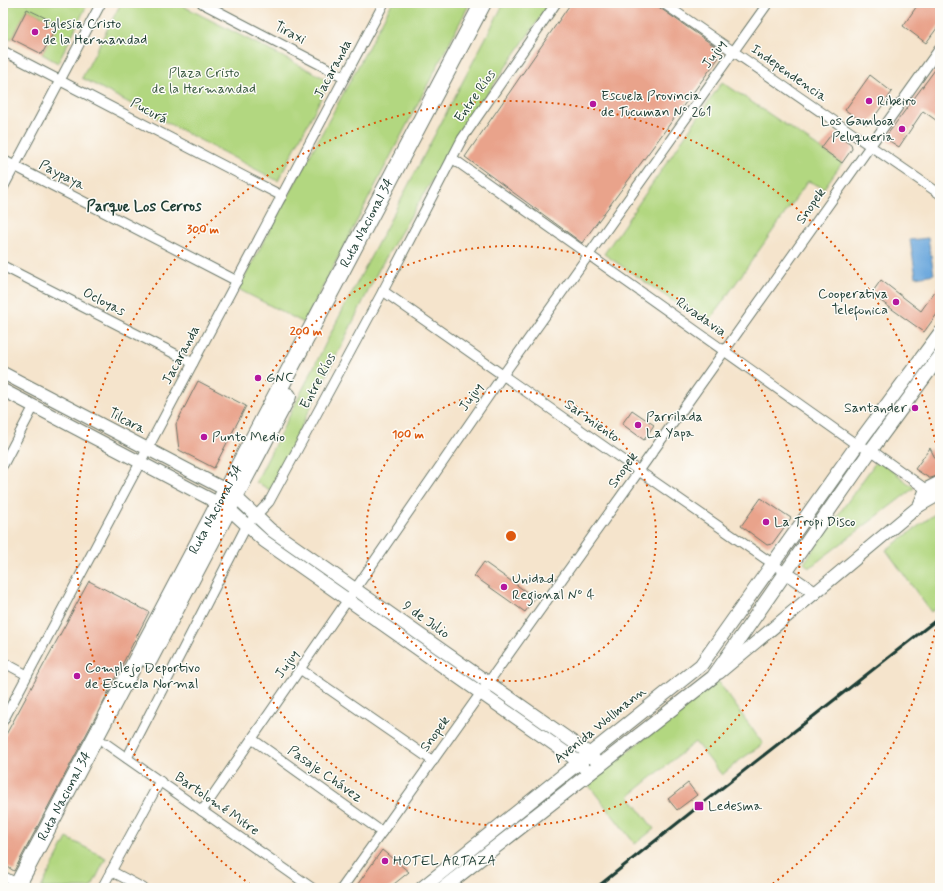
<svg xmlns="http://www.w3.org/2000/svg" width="943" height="891" font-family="Mynerve,sans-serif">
  <rect width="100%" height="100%" fill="#fdfcf7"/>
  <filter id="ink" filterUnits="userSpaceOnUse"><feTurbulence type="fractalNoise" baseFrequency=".025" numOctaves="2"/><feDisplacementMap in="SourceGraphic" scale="8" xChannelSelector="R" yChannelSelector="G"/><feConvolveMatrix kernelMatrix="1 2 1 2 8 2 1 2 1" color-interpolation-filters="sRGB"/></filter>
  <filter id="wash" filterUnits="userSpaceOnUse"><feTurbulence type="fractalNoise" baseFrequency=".012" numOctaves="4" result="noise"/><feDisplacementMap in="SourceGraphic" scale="16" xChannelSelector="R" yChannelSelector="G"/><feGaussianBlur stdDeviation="0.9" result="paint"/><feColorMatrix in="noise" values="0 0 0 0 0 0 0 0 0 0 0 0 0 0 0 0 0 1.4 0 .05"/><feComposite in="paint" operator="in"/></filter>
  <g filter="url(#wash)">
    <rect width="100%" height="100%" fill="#f5e4cc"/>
    <!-- green -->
    <g fill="#b2d780" stroke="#688a5a">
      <polygon points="3,3 88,3 58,63 42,54 58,24 27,9 12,39 3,36"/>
      <polygon points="121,3 177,3 330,81 278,181 82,78"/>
      <polygon points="392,3 470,3 304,323 238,289"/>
      <polygon points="504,3 550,3 459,135 379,269 270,490 256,482 337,321"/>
      <polygon points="722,82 842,163 824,188 808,181 707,324 604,254"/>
      <polygon points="878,459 914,488 809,568 804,563"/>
      <polygon points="940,510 940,605 931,612 886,550"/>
      <polygon points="718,681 763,744 740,760 722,775 695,742 629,796 654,829 635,844 587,783"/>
      <polygon points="67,838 106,858 91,888 41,888"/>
    </g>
    <!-- water -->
    <polygon fill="#6ca8dd" stroke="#467288" points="928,238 934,274 916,277 910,240"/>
    <g id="blocks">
      <!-- building -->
      <g fill="#e9a38b">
        <polygon points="571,3 654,3 660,8 723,52 582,243 465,157"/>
        <polygon points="919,3 940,3 940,24 926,43 903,26"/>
        <polygon points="27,9 58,24 42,54 12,39"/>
        <polygon points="940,63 940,123 923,111 899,147 888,140 887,135"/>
        <polygon points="870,75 892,92 870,123 866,124 845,110"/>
        <polygon points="833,132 851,144 852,149 842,163 821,148"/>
        <polygon points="881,280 921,311 940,284 940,310 924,332 871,294"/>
        <polygon points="198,381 246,406 214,468 179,450 176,424"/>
        <polygon points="632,410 654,425 644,440 622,424"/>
        <polygon points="930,448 940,468 940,475 931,478 929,478 915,469"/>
        <polygon points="761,498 791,518 772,544 767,545 741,526"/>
        <polygon points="484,562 535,598 525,612 474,576"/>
        <polygon points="89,581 149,612 96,716 14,871 3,864 3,740"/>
        <polygon points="688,783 697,795 677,810 668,799"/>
        <polygon points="382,850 409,872 389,888 355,888"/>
      </g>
    </g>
  </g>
  <g filter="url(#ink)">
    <use href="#blocks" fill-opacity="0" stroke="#6a7769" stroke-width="1"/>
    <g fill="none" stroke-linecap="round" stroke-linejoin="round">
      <defs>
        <g id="minor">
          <polyline points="202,3 344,77"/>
          <polyline points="663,3 940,194"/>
          <polyline points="3,51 282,196"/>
          <polyline points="452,158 857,445 871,450 931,493"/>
          <polyline points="3,160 237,281"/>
          <polyline points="3,188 101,3"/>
          <polyline points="3,266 193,363"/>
          <polyline points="383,291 639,471 786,573"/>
          <polyline points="3,465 34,406"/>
          <polyline points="3,662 27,675"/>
          <polyline points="300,669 433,761"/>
          <polyline points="3,721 384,3"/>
          <polyline points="252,739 382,832"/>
          <polyline points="105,743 312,888"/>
          <polyline points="127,758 247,525 269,502 383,291 462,139 556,3"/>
          <polyline points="202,811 503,375 768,3"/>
          <polyline points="111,871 143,888"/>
          <polyline points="3,876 18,884"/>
          <polyline points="102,888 160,781"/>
          <polyline points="342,888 639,471 940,48"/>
        </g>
        <g id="tertiary">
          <polyline points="3,373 226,490 236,497 271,530 590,754 600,766"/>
          <polyline points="3,390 229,509 264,541 579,762 589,774"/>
          <polyline points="919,506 926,489 940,482"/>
          <polyline points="786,573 815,593"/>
          <polyline points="719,673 919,506 940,494"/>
        </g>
        <g id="secondary">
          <polyline points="422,888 701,665 857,445 940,333"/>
          <polyline points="443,888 713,677 871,450 940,356"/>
        </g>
        <g id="trunk">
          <polyline points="149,660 288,396"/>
          <path id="s1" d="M16,888L483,3"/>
        </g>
      </defs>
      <!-- minor casing -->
      <use href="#minor" stroke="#6a7769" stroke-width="11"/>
      <!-- tertiary casing -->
      <use href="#tertiary" stroke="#6a7769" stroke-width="14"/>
      <!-- secondary casing -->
      <use href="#secondary" stroke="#6a7769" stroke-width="15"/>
      <!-- trunk casing -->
      <use href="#trunk" stroke="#6a7769" stroke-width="18"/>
      <!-- minor -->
      <use href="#minor" stroke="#fff" stroke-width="9"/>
      <!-- tertiary -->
      <use href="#tertiary" stroke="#fff" stroke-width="12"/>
      <!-- secondary -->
      <use href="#secondary" stroke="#fff" stroke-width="13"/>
      <!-- trunk -->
      <use href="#trunk" stroke="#fff" stroke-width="16"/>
      <!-- rail -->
      <polyline stroke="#1f3d34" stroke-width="3" points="596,888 699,806 940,617"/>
    </g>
  </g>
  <!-- distance rings -->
  <g fill="none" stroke="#de580e" stroke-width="2" stroke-dasharray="2 4">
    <circle cx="511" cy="536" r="145"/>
    <circle cx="511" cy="536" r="290"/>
    <path d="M939 612A435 435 0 0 1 767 888M255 888A435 435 0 1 1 939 460"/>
  </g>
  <!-- markers -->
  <g fill="#b5179e" stroke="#fdfcf7" stroke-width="1.5">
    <circle cx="35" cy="32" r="4"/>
    <circle cx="869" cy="101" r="4"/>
    <circle cx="593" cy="104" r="4"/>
    <circle cx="902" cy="129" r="4"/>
    <circle cx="896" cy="302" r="4"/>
    <circle cx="258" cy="378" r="4"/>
    <circle cx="915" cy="408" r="4"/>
    <circle cx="638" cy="425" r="4"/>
    <circle cx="204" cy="437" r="4"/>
    <circle cx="766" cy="522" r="4"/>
    <circle cx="504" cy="587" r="4"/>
    <circle cx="77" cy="676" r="4"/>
    <rect x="694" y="801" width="10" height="10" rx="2"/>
    <circle cx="385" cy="861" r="4"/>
  </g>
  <g text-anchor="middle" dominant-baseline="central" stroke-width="3" stroke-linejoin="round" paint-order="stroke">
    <!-- poi labels -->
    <g font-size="14" fill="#1f3d34" stroke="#fdfcf7" text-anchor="start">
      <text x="43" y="24">Iglesia Cristo<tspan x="43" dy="16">de la Hermandad</tspan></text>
      <text x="601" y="96">Escuela Provincia<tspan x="601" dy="16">de Tucuman Nº 261</tspan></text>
      <text x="877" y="101">Ribeiro</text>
      <text x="894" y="121" text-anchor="end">Los Gamboa<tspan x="894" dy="16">Peluqueria</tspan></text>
      <text x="888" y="294" text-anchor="end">Cooperativa<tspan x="888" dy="16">Telefonica</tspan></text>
      <text x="266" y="378">GNC</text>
      <text x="907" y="408" text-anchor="end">Santander</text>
      <text x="646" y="417">Parrilada<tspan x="646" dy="16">La Yapa</tspan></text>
      <text x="212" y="437">Punto Medio</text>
      <text x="774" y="522">La Tropi Disco</text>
      <text x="512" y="579">Unidad<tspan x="512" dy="16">Regional Nº 4</tspan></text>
      <text x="85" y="668">Complejo Deportivo<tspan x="85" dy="16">de Escuela Normal</tspan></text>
      <text x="708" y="806">Ledesma</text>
      <text x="393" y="861">HOTEL ARTAZA</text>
    </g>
    <!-- street labels -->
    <g font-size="14" fill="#1f3d34" stroke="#fdfcf7">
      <text transform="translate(290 33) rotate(28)">Tiraxi</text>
      <text transform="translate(714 54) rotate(-55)">Jujuy</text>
      <text transform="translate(333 69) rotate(-62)">Jacaranda</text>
      <text transform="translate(789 73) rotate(35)">Independencia</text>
      <text transform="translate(475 96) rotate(-55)">Entre Ríos</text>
      <text transform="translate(149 111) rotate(28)">Pucurá</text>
      <text transform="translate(62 175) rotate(27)">Paypaya</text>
      <text transform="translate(811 206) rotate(-55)">Snopek</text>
      <text stroke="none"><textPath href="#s1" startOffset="752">Ruta Nacional 34</textPath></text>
      <text transform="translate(104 302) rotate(27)">Ocloyas</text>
      <text transform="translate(701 317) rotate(35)">Rivadavia</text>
      <text transform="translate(181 355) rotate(-62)">Jacaranda</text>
      <text transform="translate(318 381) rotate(-62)">Entre Ríos</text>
      <text transform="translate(471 397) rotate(-55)">Jujuy</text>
      <text transform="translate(127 421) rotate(28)">Tilcara</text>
      <text transform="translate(592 421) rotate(35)">Sarmiento</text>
      <text transform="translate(623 470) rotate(-55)">Snopek</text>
      <text stroke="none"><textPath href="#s1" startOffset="428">Ruta Nacional 34</textPath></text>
      <text transform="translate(426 620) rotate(35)">9 de Julio</text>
      <text transform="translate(287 664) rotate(-55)">Jujuy</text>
      <text transform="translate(600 725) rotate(-39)">Avenida Wollmann</text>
      <text transform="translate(435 734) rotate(-54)">Snopek</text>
      <text transform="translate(325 774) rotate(35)">Pasaje Chávez</text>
      <text stroke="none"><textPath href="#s1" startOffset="104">Ruta Nacional 34</textPath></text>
      <text transform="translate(217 804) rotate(35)">Bartolomé Mitre</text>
    </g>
    <!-- park labels -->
    <g font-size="14" fill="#3c5c43" stroke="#fdfcf7">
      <text x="204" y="73">Plaza Cristo<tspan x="204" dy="16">de la Hermandad</tspan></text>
    </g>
    <!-- neighbourhood labels -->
    <g font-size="15" font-weight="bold" fill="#1f3d34" stroke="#fdfcf7">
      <text x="144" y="207">Parque Los Cerros</text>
    </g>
  </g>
  <circle cx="511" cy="536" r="6" fill="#de580e" stroke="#fdfcf7" stroke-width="2"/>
  <g font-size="12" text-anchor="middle" font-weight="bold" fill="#de580e" stroke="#fdfcf7" stroke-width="3" stroke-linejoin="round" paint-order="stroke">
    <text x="203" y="233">300 m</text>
    <text x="306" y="335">200 m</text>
    <text x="408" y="438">100 m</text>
  </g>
  <!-- margin -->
  <rect width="943" height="891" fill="none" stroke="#fdfcf7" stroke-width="16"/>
</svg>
